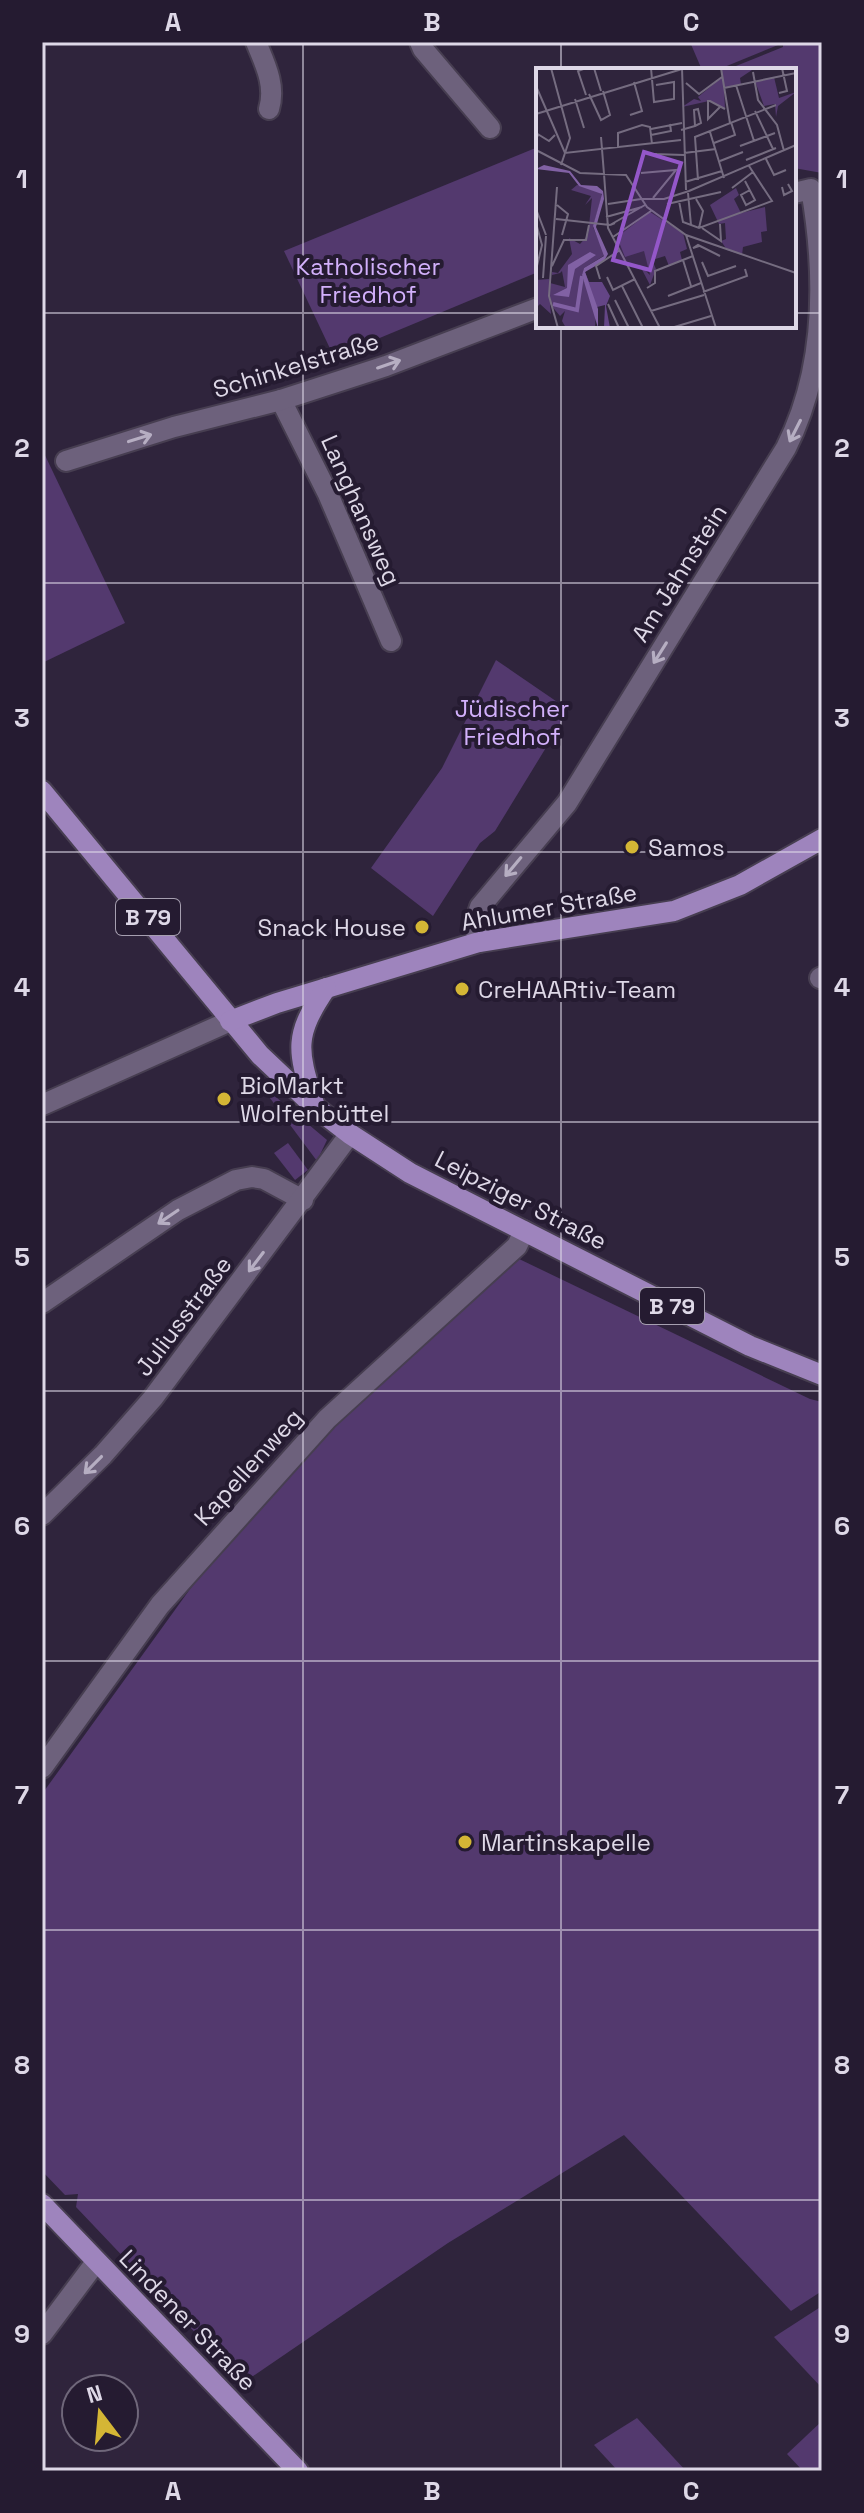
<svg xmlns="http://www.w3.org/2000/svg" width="864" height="2513" font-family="'Space Grotesk',sans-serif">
  <rect width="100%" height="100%" fill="#2f243c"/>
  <!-- green -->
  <g fill="#53396e">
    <polygon points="690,42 822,42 822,173 794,168 794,70 726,70 783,47 783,43 717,70 702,70"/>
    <polygon points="538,147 538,272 334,357 284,251"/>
    <polygon points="42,449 125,623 42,663"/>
    <polygon points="496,660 569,710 495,831 480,843 433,916 371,868 442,768"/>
    <polygon points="258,1082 327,1140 317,1161"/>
    <polygon points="288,1143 308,1170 295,1180 274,1153"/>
    <polygon points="515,1257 810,1399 822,1402 822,2291 791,2311 624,2135 448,2243 243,2383 76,2207 78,2194 65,2195 42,2171 42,1794 198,1578 330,1425"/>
    <polygon points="822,2306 822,2388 774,2337"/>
    <polygon points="637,2418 686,2471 618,2471 594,2445"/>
    <polygon points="822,2421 822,2471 803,2471 787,2454"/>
  </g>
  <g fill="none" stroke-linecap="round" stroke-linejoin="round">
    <defs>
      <g id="minor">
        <path d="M256,42C265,64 276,85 269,109"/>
        <polyline points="420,42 423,49 490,128"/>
        <polyline points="281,400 328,494 391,641"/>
        <polyline points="66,461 174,427 281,400 386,366 538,308"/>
        <path d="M479,942L474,925L480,907L567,803L786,448C826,369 826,275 811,189L794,193"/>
        <polyline points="820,978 822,977"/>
        <polyline points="42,1105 230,1021"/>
        <polyline points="42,1303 178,1210 236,1180 252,1177 264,1179 303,1200"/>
        <polyline points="42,1515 103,1455 153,1398 350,1134"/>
        <polyline points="42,1768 160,1605 327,1419 517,1246 524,1231"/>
        <polyline points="42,2334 96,2262"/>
      </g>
      <g id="major">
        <polyline points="42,791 260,1055 315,1107 350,1134 410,1173 750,1346 822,1375"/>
        <polyline points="230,1021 277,1003 479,942 674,911 740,885 822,839"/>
        <path d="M315,1107C298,1051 292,1038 326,988"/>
        <polyline points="42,2204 298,2471"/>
      </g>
    </defs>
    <!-- minor casing -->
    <use href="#minor" stroke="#473e51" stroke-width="24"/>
    <!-- major casing -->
    <use href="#major" stroke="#473e51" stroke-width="24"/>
    <!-- minor -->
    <use href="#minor" stroke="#6d617c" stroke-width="20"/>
    <!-- major -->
    <use href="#major" stroke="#9e84bd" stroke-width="20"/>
  </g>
  <!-- one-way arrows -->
  <defs><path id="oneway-shaft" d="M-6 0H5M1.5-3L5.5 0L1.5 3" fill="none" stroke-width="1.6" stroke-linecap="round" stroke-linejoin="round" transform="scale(2)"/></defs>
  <g stroke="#b6aec2">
    <use href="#oneway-shaft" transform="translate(389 364) rotate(-19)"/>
    <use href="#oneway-shaft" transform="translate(795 431) rotate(117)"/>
    <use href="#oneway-shaft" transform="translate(140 438) rotate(-17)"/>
    <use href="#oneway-shaft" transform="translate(660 653) rotate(122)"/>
    <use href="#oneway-shaft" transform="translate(513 867) rotate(130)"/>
    <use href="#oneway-shaft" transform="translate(168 1217) rotate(146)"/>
    <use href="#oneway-shaft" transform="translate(256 1262) rotate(127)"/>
    <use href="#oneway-shaft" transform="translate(93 1465) rotate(135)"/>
  </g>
  <!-- grid -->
  <path fill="none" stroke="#ded8e7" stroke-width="2" stroke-opacity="0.55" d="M303,42V2471M561,42V70M42,313H538M794,313H822M561,326V2471M42,583H822M42,852H822M42,1122H822M42,1391H822M42,1661H822M42,1930H822M42,2200H822"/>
  <!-- markers -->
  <g fill="#d4b635" stroke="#251b31" stroke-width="3">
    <circle cx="632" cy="847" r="8"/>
    <circle cx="422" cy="927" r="8"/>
    <circle cx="462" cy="989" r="8"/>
    <circle cx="224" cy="1099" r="8"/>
    <circle cx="465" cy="1842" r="8"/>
  </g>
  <g text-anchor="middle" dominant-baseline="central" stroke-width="8" stroke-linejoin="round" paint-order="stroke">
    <!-- shield labels -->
    <g fill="#251b31" stroke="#a69fb0" stroke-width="2">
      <rect x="116" y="899" width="64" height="36" rx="6"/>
      <rect x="640" y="1288" width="64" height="36" rx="6"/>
    </g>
    <g font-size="22" font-weight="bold" fill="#ded8e7">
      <text x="148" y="917">B 79</text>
      <text x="672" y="1306">B 79</text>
    </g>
    <!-- park labels -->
    <g font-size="24" fill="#d2b0fb" stroke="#251b31">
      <text x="368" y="266">Katholischer<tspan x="368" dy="28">Friedhof</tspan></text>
      <text x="512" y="708">Jüdischer<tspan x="512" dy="28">Friedhof</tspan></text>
    </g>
    <!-- street labels -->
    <g font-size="24" fill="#ded8e7" stroke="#251b31">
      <text transform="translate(296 365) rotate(-17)">Schinkelstraße</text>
      <text transform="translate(361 510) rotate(66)">Langhansweg</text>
      <text transform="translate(679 573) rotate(-58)">Am Jahnstein</text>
      <text transform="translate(549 907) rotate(-10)">Ahlumer Straße</text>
      <text transform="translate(521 1200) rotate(27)">Leipziger Straße</text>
      <text transform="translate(183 1316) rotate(-53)">Juliusstraße</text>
      <text transform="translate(248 1467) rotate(-48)">Kapellenweg</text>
      <text transform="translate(188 2320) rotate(46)">Lindener Straße</text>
    </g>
    <!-- poi labels -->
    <g font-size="24" fill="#ded8e7" stroke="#251b31" text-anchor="start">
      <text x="648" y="847">Samos</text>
      <text x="406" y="927" text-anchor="end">Snack House</text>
      <text x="478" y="989">CreHAARtiv-Team</text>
      <text x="240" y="1085">BioMarkt<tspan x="240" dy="28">Wolfenbüttel</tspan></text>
      <text x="481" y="1842">Martinskapelle</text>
    </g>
  </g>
  <!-- overview -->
  <g transform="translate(536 68)">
    <rect width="260" height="260" fill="#2f243c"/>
    <path d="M185,0H219L204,10L205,16L188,20L189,41L173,33L146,39L158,31L165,33L162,29L186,9ZM238,9L243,30L260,24L242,38L240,49L239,36L228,38L219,13ZM41,117L62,121L66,127L57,159L69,187L48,200L46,208L60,242L59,260H30L26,253L29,243L24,248L14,236L15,246L4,236L0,240V212L13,211V227L14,215L29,219L26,203L24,205L16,207V204L22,205L36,186L33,170L44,176L52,167L56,130L49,137L55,128L35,122ZM200,120L203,127L198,131L205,145L229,139L231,163L225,164L226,174L207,179L206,187L191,182L185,173L190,171L189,155L183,156L174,137ZM114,144L147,165L151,181L144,184L146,192L133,198L129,188L116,192L120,201L114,217L103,196L114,207L108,183L89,189L81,169Z" fill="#53396e"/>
    <path d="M54,199L49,204L53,214H66L74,228L70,238L74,260H68L69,237L61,239L53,227L50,217L49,210V203Z" fill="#644586"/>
    <path d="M8,97L34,103L45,117L61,118L67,123L68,131L60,159L72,186L68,193L49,204L62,241V260L46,207L48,200L68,188L57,158L66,126L43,118L33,105L0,101ZM54,184L60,187L39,201L33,229L17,227L31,220L32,197Z" fill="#8161a4"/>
    <path fill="none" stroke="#8161a4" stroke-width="4" d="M17,236L41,242L46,208"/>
    <path fill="none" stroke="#756c80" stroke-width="2" d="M15,0L34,70L25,97M50,0L42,3L50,27M58,0L65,23M115,0L118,34L138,31V14L120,17M146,0L150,122M185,0L194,55M217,4L222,32L241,57L248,83M150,15L163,26L186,9M200,17L218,73M0,18L29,85L145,72M188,20L260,5M243,25L251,23L246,0M53,26L65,52L74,47L67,23M39,31L48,60M184,39L172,51V33H174L189,41M219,43L237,81M0,46L146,1M94,47L106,43L98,14M115,61L146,55M145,62L159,58L158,42L162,41L165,55L159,58M174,64L188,110M115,67L135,63L134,56M3,68L0,65L13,73L19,67M65,69L68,106M178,75L199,67L195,54M204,78L239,65M82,80V65L106,57L114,59L116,76M0,82L44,105L90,107L111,139L150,167L260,205M148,85L180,81M121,86H117L148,87M230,91L238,107L250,102M210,92L240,80M184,93L207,84M105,105L140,102L117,130M68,106L72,160L124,260M162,112L159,69L240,37M209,113L219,132L210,137L205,127L214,122M149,114L186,103M21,119L13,228L22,260M246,119L248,127L256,123L252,116M196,120L217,104M153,123L260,77M152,125L155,157M105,131H128L153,123M160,131L167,143L163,160M143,133L147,154L163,160L236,133L213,98M72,136L105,131M131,136L185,124M21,137L32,146L26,167M0,141L10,167M70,149L106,139M20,151L74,157M0,155L6,177L0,202M79,155L74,157L109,137M166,160L185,173L184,156M150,167L180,260M77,169L115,143M27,172H50L53,157M163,178L157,180L162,177L184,188M147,192L155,218M166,194L172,208L200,198M16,198L28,172M71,209L77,222L99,211M7,210L10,168M64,211L60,198L84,182M86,218L107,260M111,220L119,215V203L157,188M167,224L211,208L209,201M132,228L165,215M79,232L93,260M72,236L83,260M115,243L168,227M135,260L175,248"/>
    <path fill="#9457c9" fill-opacity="0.15" stroke="#9457c9" stroke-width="4" d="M108,84L145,95L114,202L77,192Z"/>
    <rect width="260" height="260" fill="none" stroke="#ded8e7" stroke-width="4"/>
  </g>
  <!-- border -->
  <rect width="864" height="2513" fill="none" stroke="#251b31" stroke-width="88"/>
  <!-- north arrow -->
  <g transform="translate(100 2413) rotate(344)"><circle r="38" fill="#251b31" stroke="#6f677a" stroke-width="2"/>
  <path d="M0-6L14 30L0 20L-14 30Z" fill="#d4b635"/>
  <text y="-12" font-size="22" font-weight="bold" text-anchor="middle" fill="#ded8e7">N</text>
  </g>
  <rect x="44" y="44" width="776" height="2425" fill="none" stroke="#ded8e7" stroke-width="3"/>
  <g font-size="26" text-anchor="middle" font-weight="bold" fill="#ded8e7">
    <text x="173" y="31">A</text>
    <text x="432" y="31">B</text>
    <text x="691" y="31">C</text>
    <text x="22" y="188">1</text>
    <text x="842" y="188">1</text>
    <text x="22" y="457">2</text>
    <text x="842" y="457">2</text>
    <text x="22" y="727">3</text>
    <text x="842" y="727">3</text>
    <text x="22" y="996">4</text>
    <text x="842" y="996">4</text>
    <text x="22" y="1266">5</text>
    <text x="842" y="1266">5</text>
    <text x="22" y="1535">6</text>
    <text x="842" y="1535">6</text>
    <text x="22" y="1804">7</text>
    <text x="842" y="1804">7</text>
    <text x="22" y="2074">8</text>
    <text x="842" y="2074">8</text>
    <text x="22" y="2343">9</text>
    <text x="842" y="2343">9</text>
    <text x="173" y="2500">A</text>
    <text x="432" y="2500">B</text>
    <text x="691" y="2500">C</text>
  </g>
</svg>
